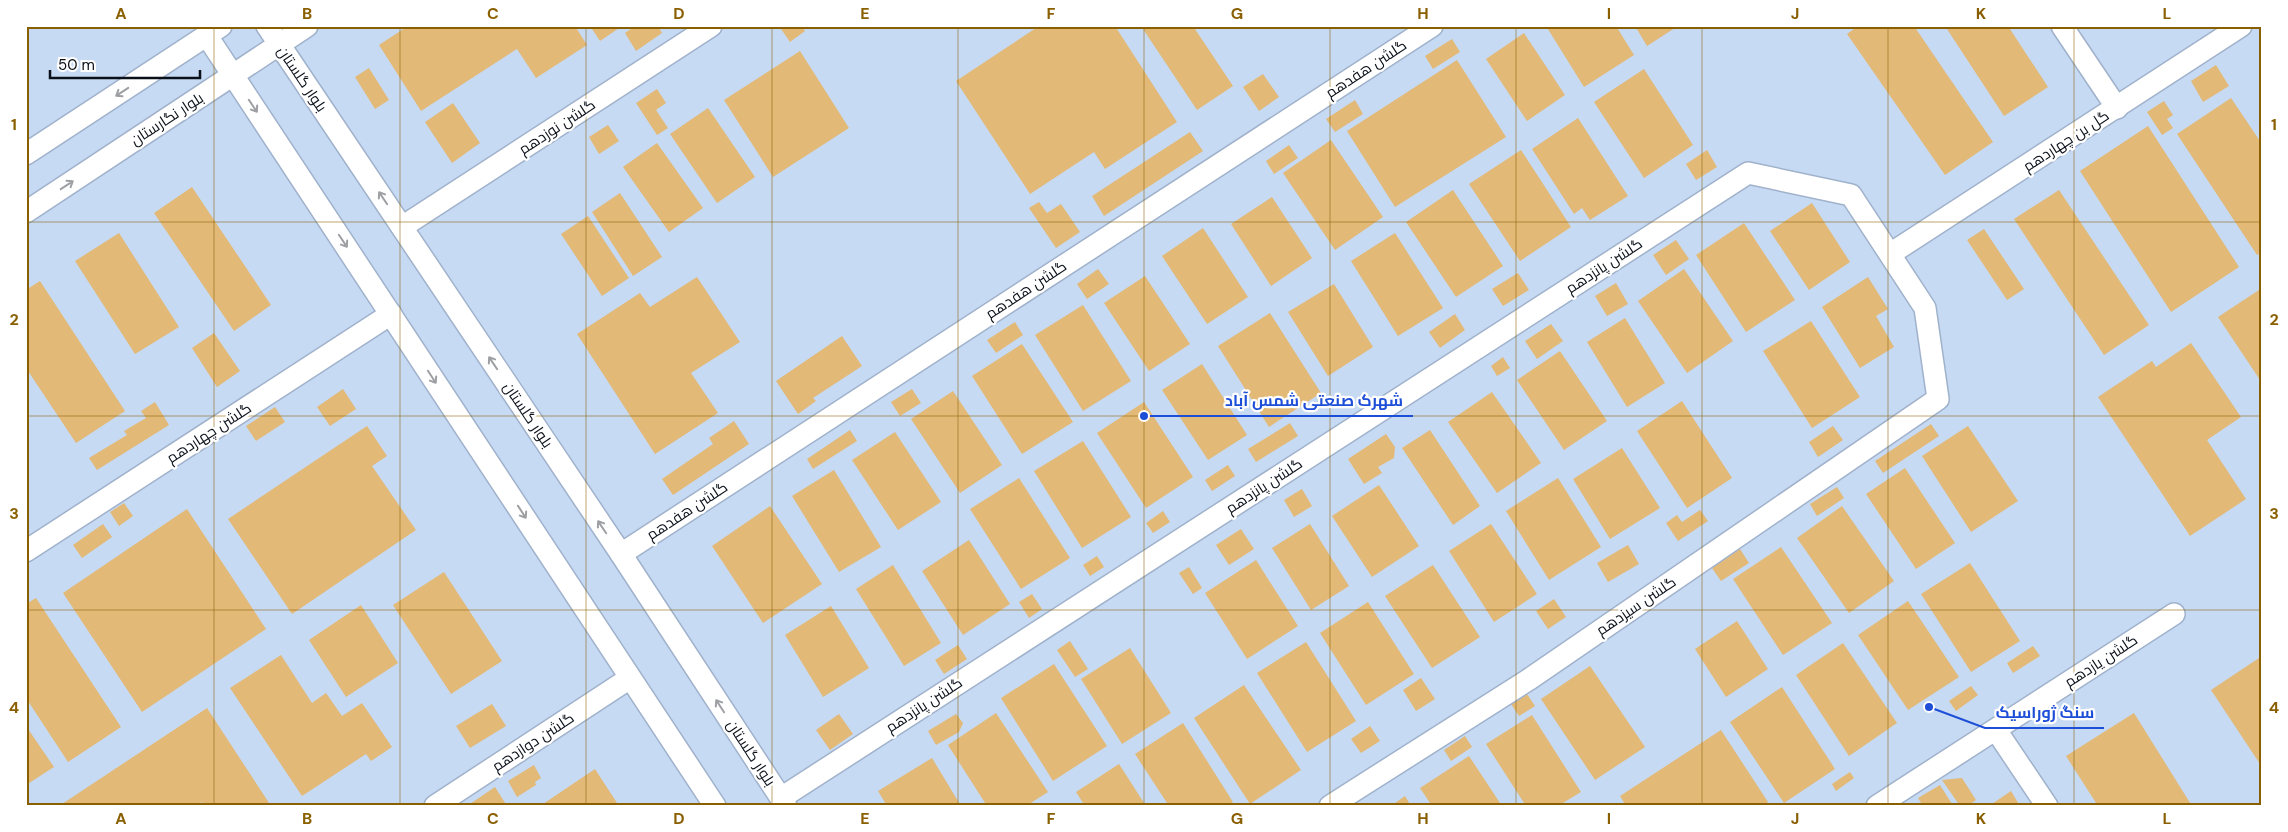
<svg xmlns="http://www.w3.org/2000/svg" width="2288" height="832" font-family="'DM Sans',Cairo,sans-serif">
  <rect width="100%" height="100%" fill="#dae9fe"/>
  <!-- built -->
  <rect fill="#c7daf3" x="26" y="26" width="2236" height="780"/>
  <!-- building -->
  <g fill="#e2b977">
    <polygon points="408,26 575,26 587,45 536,78 517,49 421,111 379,45"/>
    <polygon points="590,26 622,26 600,41"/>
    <polygon points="635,26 658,26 662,33 636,51 625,33"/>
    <polygon points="779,26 802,26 805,31 790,42"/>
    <polygon points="1039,26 1115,26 1177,122 1105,169 1094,152 1030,194 956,81"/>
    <polygon points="1141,26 1193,26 1233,86 1197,110"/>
    <polygon points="1546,26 1616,26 1634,55 1584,87"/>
    <polygon points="1635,26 1678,26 1647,46"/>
    <polygon points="1858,26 1914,26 1993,142 1945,175 1847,34"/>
    <polygon points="1945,26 2008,26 2048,87 2004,116"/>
    <polygon points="1524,33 1565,95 1527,121 1486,59"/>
    <polygon points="1452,39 1460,52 1433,69 1425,56"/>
    <polygon points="800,51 849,128 773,177 724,100"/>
    <polygon points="1457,60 1506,137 1395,207 1347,131"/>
    <polygon points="2216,65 2229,86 2203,102 2191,81"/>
    <polygon points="369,68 389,100 375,109 355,77"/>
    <polygon points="1644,69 1693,145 1644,178 1594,102"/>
    <polygon points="1263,74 1279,97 1259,111 1243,87"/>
    <polygon points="657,89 666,103 656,110 668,128 657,135 636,103"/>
    <polygon points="2231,98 2262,144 2262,252 2257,255 2177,134"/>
    <polygon points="1355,100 1363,114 1335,132 1326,119"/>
    <polygon points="2164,101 2173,115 2167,119 2173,128 2162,135 2147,112"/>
    <polygon points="453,103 480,143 452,163 425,122"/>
    <polygon points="708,108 755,177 717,203 670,134"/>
    <polygon points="1578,118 1628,196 1590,220 1582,208 1574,214 1532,149"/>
    <polygon points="608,125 619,141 599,154 589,137"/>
    <polygon points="2148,126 2239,267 2171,312 2080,171"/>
    <polygon points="1190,132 1203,151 1104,216 1092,196"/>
    <polygon points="1331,140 1383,217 1335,250 1283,173"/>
    <polygon points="657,143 703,208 669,232 623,167"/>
    <polygon points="1289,145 1298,158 1274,174 1266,161"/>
    <polygon points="1521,150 1571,227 1520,261 1469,184"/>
    <polygon points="1707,150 1717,167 1696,180 1686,164"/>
    <polygon points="192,187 271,305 234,331 154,213"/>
    <polygon points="1453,190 1503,266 1456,297 1406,222"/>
    <polygon points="2059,190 2149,325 2104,355 2014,219"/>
    <polygon points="620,193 662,257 633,276 592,212"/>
    <polygon points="1272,197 1312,258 1271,286 1231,224"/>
    <polygon points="1039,202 1047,213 1061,204 1080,232 1056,248 1029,208"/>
    <polygon points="1812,203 1850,262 1809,290 1770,231"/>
    <polygon points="588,216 629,278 602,296 561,234"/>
    <polygon points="1744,223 1795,300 1746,332 1696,255"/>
    <polygon points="1203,228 1248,297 1207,324 1162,256"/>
    <polygon points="1984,229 2024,289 2007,300 1967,240"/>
    <polygon points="119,233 179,327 135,354 75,261"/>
    <polygon points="1395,233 1443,308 1398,336 1351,261"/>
    <polygon points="1676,240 1689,259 1666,275 1653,255"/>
    <polygon points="1098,269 1109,284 1087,299 1077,284"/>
    <polygon points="1684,269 1733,341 1687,373 1638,301"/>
    <polygon points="1518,273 1529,290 1503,306 1492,289"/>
    <polygon points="1145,276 1190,344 1149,371 1104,303"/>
    <polygon points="697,277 740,342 691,373 718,413 655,454 577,334 640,293 650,307"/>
    <polygon points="1868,277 1888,309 1876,316 1894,347 1860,368 1822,307"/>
    <polygon points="40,281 125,411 76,443 26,368 26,290"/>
    <polygon points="1616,283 1628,304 1607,316 1595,296"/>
    <polygon points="1334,284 1373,347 1328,376 1288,312"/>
    <polygon points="2262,288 2262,383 2218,317"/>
    <polygon points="1083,305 1131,381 1083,411 1035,335"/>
    <polygon points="1270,313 1321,393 1269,427 1218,346"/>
    <polygon points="1455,314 1465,330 1440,348 1429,332"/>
    <polygon points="1625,318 1665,383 1627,407 1587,342"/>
    <polygon points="1811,321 1860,397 1812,428 1763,351"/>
    <polygon points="1015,322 1023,335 996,353 987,340"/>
    <polygon points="1551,324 1563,341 1537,359 1525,341"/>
    <polygon points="214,333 240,371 217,387 192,348"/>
    <polygon points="842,336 862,366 813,398 816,401 798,414 776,381"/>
    <polygon points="2191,343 2241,417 2207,440 2246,499 2190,536 2098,397 2152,361 2156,367"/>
    <polygon points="1022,344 1073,422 1022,454 972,376"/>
    <polygon points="1560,351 1607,421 1564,450 1517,380"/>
    <polygon points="1503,357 1510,368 1497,376 1491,366"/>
    <polygon points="1202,364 1247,435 1208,460 1162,390"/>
    <polygon points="343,389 356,409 330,426 317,407"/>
    <polygon points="912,389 921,403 900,416 891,402"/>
    <polygon points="953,391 1002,465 960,493 911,419"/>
    <polygon points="1492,392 1541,463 1497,493 1448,422"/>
    <polygon points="1682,401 1732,478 1687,508 1637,431"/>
    <polygon points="155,402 169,425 97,470 89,458 127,435 124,431 146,418 141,411"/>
    <polygon points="1144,402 1193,477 1146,508 1097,433"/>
    <polygon points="275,407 285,422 256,441 246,426"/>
    <polygon points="734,421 749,444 673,495 662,479 713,444 709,438"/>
    <polygon points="1290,423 1298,436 1256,462 1248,449"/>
    <polygon points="1931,424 1939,436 1883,473 1875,461"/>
    <polygon points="367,426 387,456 372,466 416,530 292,614 228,519"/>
    <polygon points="1833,426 1843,440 1818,457 1809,442"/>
    <polygon points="1968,426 2018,501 1971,532 1922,456"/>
    <polygon points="850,430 857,441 813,469 807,459"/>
    <polygon points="1430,430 1480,506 1453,525 1402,448"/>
    <polygon points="895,432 941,502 898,530 852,460"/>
    <polygon points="1386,434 1395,447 1394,458 1378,467 1382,473 1364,484 1348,459"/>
    <polygon points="1083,441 1131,517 1082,548 1034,471"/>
    <polygon points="1622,448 1660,508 1610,539 1573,479"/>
    <polygon points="1228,465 1235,476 1212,491 1205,480"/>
    <polygon points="1905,468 1955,543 1916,569 1866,494"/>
    <polygon points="834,470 881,547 839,572 792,496"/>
    <polygon points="1019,478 1070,558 1021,589 970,509"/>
    <polygon points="1558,478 1601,547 1549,580 1506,511"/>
    <polygon points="1379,485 1419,546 1372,577 1332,516"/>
    <polygon points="1837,487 1844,498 1817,516 1810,504"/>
    <polygon points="1302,489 1312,506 1294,517 1284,500"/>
    <polygon points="124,503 133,516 119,526 110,512"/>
    <polygon points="770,506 822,584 763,623 712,546"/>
    <polygon points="1842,506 1894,581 1849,613 1797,538"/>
    <polygon points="187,509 266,629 142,712 63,593"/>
    <polygon points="1700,510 1708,521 1678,541 1666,523 1677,515 1682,522"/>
    <polygon points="1163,511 1170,522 1153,533 1146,523"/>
    <polygon points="103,524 112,537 82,558 73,545"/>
    <polygon points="1310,524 1349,586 1311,610 1272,548"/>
    <polygon points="1491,524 1537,594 1494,622 1449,551"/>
    <polygon points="1241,529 1254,549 1229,565 1216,545"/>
    <polygon points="969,540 1010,604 963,635 922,571"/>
    <polygon points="1628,545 1639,564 1608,582 1597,563"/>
    <polygon points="1781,547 1832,623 1783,655 1733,579"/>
    <polygon points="1740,549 1749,563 1721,581 1712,568"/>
    <polygon points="1097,556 1104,567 1090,576 1083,565"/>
    <polygon points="1256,560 1298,626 1247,659 1205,593"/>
    <polygon points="1970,563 2020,641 1971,672 1921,594"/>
    <polygon points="893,565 941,643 904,666 856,589"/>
    <polygon points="1433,565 1480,637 1432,668 1385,596"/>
    <polygon points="1189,567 1202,588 1193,594 1179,573"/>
    <polygon points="444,572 502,661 451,694 393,605"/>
    <polygon points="1032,594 1042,609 1029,618 1019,602"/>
    <polygon points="36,598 121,727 68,762 26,698 26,604"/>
    <polygon points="1554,599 1566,617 1548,629 1536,611"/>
    <polygon points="1908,601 1959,677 1908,710 1858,635"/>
    <polygon points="1368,602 1414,674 1366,705 1320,633"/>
    <polygon points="361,605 398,663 346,697 309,640"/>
    <polygon points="831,606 869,668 823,697 785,635"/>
    <polygon points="1737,621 1768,669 1726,697 1695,649"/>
    <polygon points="1070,641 1088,669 1075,677 1057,650"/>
    <polygon points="1306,642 1356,721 1307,752 1257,673"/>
    <polygon points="1843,643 1897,723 1849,756 1796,675"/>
    <polygon points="958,645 967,659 944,674 935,660"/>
    <polygon points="2033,646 2040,656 2013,673 2007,663"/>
    <polygon points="1130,648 1171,713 1122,744 1081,679"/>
    <polygon points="281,655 312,703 326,693 342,716 362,703 392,747 371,761 366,754 302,796 230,688"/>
    <polygon points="2262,656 2262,767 2211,690"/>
    <polygon points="1054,664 1107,746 1053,781 1001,698"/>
    <polygon points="1590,666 1645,747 1595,780 1541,699"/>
    <polygon points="1421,678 1435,699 1416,711 1403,690"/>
    <polygon points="1244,685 1301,770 1250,804 1194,718"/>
    <polygon points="1971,686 1978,695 1956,711 1949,701"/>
    <polygon points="1782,687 1835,769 1784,803 1730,722"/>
    <polygon points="1527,694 1535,706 1519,716 1511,704"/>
    <polygon points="492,704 506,726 470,748 456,726"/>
    <polygon points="207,708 271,806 205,806 202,802 196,806 59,806"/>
    <polygon points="996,713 1048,792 1026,806 987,806 948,745"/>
    <polygon points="2134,713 2192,806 2098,806 2066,756"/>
    <polygon points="839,714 853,734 830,750 816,730"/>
    <polygon points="956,714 963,723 959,732 936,745 928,731"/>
    <polygon points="1532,715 1581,792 1558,806 1526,806 1486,744"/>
    <polygon points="1183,723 1233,802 1227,806 1169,806 1135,754"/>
    <polygon points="26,726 54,767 26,785"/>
    <polygon points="1370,726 1380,741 1361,753 1351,739"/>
    <polygon points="1721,730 1768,802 1762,806 1626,806 1620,796"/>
    <polygon points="1465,736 1472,747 1451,761 1444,750"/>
    <polygon points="1469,756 1502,806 1432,806 1420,788"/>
    <polygon points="932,758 961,806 887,806 878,791"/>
    <polygon points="1119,764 1146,806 1085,806 1076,792"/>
    <polygon points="534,765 541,778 535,782 536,785 517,797 508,781"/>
    <polygon points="595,769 619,806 540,806"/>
    <polygon points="1850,772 1854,778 1836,791 1832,784"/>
    <polygon points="1962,778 1976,800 1968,806 1960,806 1942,780"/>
    <polygon points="1940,785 1952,804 1949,806 1923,806 1918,798"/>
    <polygon points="495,787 507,806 467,806"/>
    <polygon points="2011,791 2020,806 1989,806"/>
    <polygon points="1405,796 1411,806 1391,806"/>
  </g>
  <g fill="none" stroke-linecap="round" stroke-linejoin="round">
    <defs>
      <g id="minor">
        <polyline points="267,26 621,554 786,806"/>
        <polyline points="2062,26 2117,108"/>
        <polyline points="207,36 715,806"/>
        <polyline points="26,154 221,26"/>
        <polyline points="26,212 307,26"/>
        <polyline points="402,227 711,26"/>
        <polyline points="1890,254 2241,26"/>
        <polyline points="26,551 391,314"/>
        <polyline points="621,554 1432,26"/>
        <polyline points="1996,730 2047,806"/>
        <polyline points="781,798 1748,173 1851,195 1925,308 1938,399 1528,680 1330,806"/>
        <polyline points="435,806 630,678"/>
        <polyline points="1877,806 2174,614"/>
      </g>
    </defs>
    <!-- minor casing -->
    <use href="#minor" stroke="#a0b2cb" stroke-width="24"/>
    <!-- minor -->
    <use href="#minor" stroke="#fff" stroke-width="21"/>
  </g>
  <!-- one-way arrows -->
  <defs><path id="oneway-shaft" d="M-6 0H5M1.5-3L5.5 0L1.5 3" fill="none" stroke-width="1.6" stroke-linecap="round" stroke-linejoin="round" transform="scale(1.25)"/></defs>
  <g stroke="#9d9fa3">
    <use href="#oneway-shaft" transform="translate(122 92) rotate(147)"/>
    <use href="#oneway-shaft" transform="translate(253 106) rotate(56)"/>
    <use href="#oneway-shaft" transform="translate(67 185) rotate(-33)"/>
    <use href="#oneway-shaft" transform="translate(383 198) rotate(-124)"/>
    <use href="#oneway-shaft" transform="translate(343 241) rotate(56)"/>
    <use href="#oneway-shaft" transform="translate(493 363) rotate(-124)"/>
    <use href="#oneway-shaft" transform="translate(432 377) rotate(57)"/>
    <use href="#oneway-shaft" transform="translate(522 512) rotate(57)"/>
    <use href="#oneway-shaft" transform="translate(602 527) rotate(-124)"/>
    <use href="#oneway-shaft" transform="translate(720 706) rotate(-123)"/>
  </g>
  <!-- grid -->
  <path fill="none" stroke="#895f00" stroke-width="1" stroke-opacity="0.55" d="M214,26V806M400,26V806M586,26V806M772,26V806M958,26V806M1144,26V806M1330,26V806M1516,26V806M1702,26V806M1888,26V806M2074,26V806M26,222H2262M26,416H2262M26,610H2262"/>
  <g text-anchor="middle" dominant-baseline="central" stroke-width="4.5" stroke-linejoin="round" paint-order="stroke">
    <!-- street labels -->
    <g font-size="15" fill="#0a1019" stroke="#fff">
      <text transform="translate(1366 69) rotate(-33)">گلشن هفدهم</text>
      <text transform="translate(302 79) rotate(56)">بلوار گلستان</text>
      <text transform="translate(167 119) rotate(-33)">بلوار نگارستان</text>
      <text transform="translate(557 127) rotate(-33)">گلشن نوزدهم</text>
      <text transform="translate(2066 141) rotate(-33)">گل بن چهاردهم</text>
      <text transform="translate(1604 266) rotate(-33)">گلشن پانزدهم</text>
      <text transform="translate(1026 290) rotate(-33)">گلشن هفدهم</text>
      <text transform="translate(528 415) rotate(56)">بلوار گلستان</text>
      <text transform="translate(209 433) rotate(-33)">گلشن چهاردهم</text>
      <text transform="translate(1264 486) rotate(-33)">گلشن پانزدهم</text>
      <text transform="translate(687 511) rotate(-33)">گلشن هفدهم</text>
      <text transform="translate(1636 606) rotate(-34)">گلشن سیزدهم</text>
      <text transform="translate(2101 661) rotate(-33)">گلشن یازدهم</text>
      <text transform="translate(924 705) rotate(-33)">گلشن پانزدهم</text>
      <text transform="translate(533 742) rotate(-33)">گلشن دوازدهم</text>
      <text transform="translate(751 753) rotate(57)">بلوار گلستان</text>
    </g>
  </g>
  <!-- callouts -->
  <path fill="none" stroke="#1d4ed8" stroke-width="2" d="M1144 416L1215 416H1413M1929 707L1985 728H2104"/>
  <g fill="#1d4ed8" stroke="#fff" stroke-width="2">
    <circle cx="1144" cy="416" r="5"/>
    <circle cx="1929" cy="707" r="5"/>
  </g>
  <g font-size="16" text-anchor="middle" font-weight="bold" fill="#1d4ed8" stroke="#fff" stroke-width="4.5" stroke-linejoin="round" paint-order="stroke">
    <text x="1314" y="406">شهرک صنعتی شمس آباد</text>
    <text x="2045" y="718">سنگ ژوراسیک</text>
  </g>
  <!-- border -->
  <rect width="2288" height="832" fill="none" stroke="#ffffff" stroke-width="55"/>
  <!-- scale -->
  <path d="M50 70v8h150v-8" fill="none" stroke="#0a1019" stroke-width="2.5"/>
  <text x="58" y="70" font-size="15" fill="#0a1019" stroke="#ffffff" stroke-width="4" paint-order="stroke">50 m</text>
  <rect x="28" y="28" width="2232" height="776" fill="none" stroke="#895f00" stroke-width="2"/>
  <g font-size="16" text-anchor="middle" font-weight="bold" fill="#895f00">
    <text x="121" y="19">A</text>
    <text x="307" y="19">B</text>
    <text x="493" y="19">C</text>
    <text x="679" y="19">D</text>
    <text x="865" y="19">E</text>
    <text x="1051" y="19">F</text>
    <text x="1237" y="19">G</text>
    <text x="1423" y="19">H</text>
    <text x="1609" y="19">I</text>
    <text x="1795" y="19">J</text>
    <text x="1981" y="19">K</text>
    <text x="2167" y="19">L</text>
    <text x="14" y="130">1</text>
    <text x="2274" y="130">1</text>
    <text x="14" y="325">2</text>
    <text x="2274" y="325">2</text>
    <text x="14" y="519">3</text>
    <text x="2274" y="519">3</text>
    <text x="14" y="713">4</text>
    <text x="2274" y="713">4</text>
    <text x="121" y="824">A</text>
    <text x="307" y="824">B</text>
    <text x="493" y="824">C</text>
    <text x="679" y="824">D</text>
    <text x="865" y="824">E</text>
    <text x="1051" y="824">F</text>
    <text x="1237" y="824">G</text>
    <text x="1423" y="824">H</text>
    <text x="1609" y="824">I</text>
    <text x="1795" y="824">J</text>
    <text x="1981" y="824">K</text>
    <text x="2167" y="824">L</text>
  </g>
</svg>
